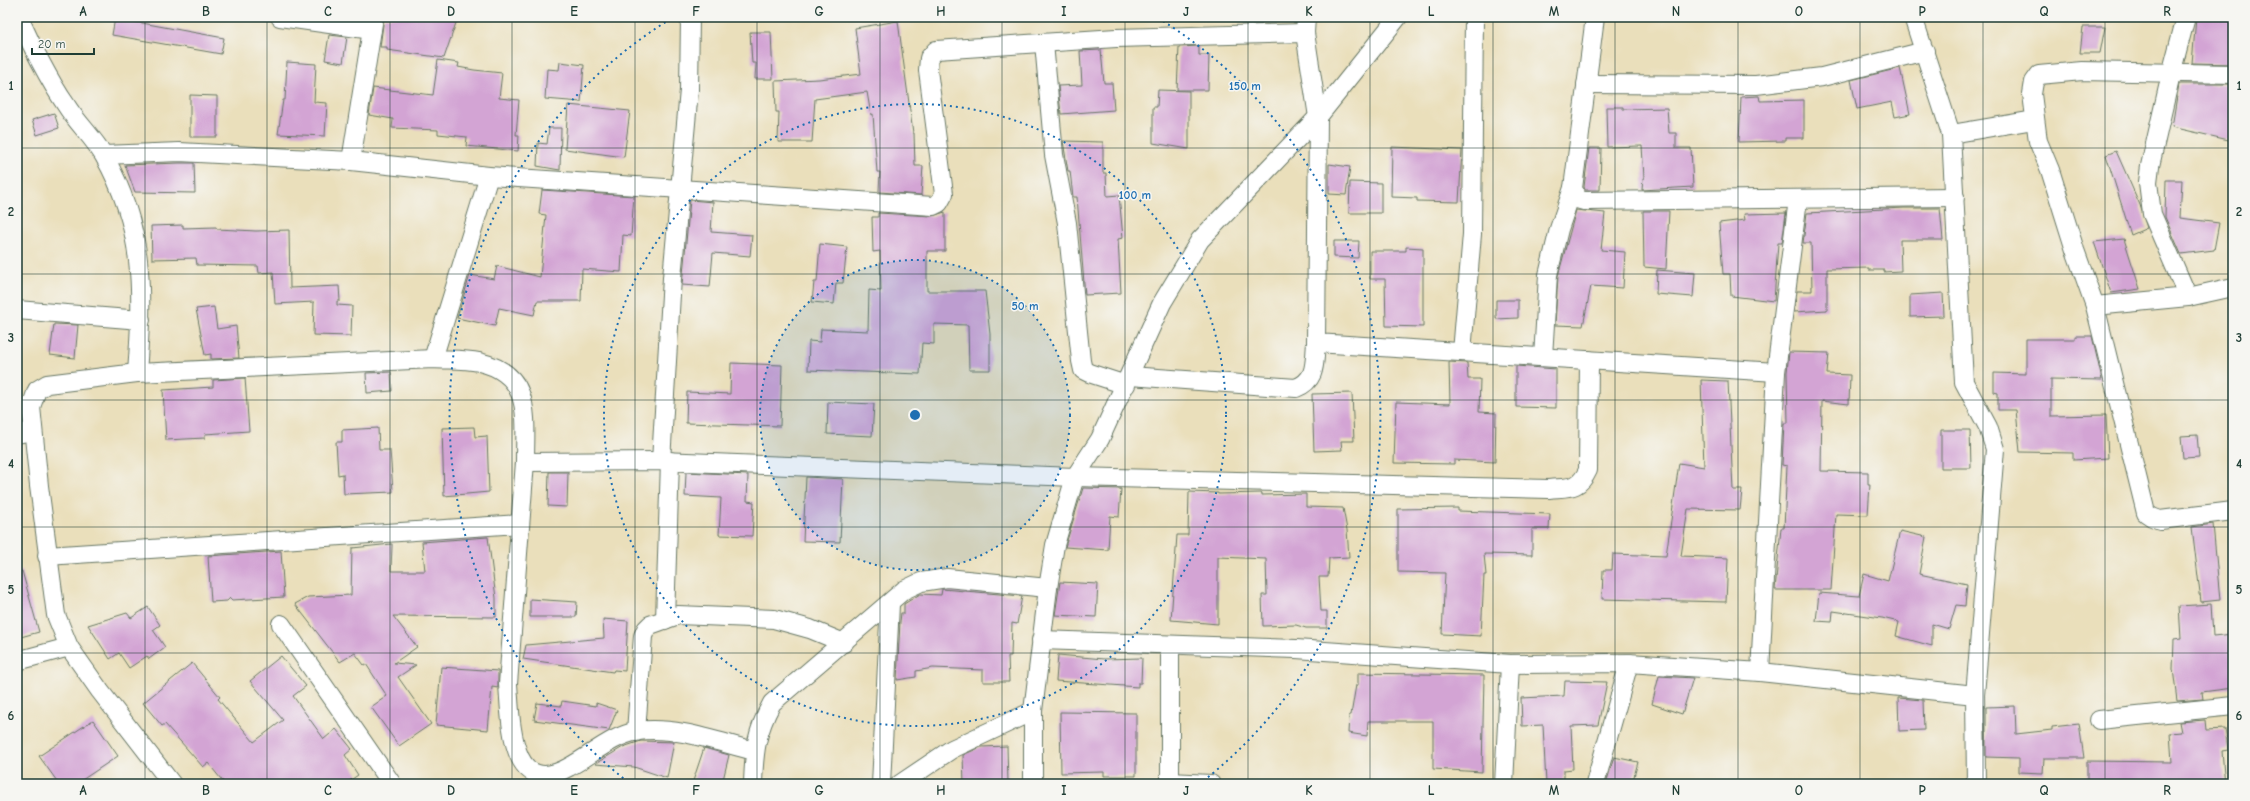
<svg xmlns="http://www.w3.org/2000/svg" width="2250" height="801" font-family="'Comic Neue',sans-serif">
  <rect width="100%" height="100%" fill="#f6f6f2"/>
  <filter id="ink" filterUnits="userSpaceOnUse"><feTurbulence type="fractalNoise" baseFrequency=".025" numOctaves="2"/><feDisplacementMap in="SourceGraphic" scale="8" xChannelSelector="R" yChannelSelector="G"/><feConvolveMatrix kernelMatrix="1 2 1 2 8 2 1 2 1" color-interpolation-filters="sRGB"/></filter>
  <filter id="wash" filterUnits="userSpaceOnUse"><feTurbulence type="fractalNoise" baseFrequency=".012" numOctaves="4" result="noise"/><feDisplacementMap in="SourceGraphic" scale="16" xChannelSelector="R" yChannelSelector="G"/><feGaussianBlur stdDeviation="0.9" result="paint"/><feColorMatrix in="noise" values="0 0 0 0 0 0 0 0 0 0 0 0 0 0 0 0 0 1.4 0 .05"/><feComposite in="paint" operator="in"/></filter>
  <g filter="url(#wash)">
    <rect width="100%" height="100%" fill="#eadfbb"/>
    <g id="blocks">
      <!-- building -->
      <g fill="#d3a4d4">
        <polygon points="384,17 458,17 444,58 387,50 387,47 380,47"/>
        <polygon points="115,18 224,38 221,54 112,35"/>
        <polygon points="2196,18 2233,18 2233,64 2192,63"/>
        <polygon points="898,21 913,133 914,133 915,166 923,166 921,195 879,192 880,172 877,172 873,114 871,115 867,92 815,99 812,142 778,142 779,112 776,112 775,81 819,79 861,74 855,28"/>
        <polygon points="2083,27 2105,27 2100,53 2080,53"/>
        <polygon points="750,32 771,32 773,79 755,79 756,63 752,63"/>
        <polygon points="329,35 347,37 343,63 325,60"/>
        <polygon points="1199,46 1199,55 1209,55 1208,90 1177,90 1179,47"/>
        <polygon points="1101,50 1104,83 1112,83 1114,110 1061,114 1058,86 1082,85 1080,51"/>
        <polygon points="438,60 459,63 458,67 474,70 502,73 499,98 519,100 516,135 519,135 518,151 466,146 467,137 438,134 438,130 392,128 393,119 369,115 373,88 433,95"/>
        <polygon points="287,62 316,64 314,102 327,103 325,136 278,134 283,100 285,100"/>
        <polygon points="560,62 584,65 581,102 545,99 547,69 559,70"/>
        <polygon points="1900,68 1910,114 1895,117 1892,102 1857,109 1851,80"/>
        <polygon points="2179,84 2233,84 2233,141 2172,127"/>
        <polygon points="1158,90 1189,91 1189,149 1153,143 1153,107 1157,107"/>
        <polygon points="190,95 217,96 217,137 190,137"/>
        <polygon points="1759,96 1760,101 1804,100 1804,138 1785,138 1785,141 1739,142 1741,97"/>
        <polygon points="568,105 630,111 624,157 565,149"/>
        <polygon points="1606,107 1623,107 1623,109 1667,108 1669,133 1676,133 1676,148 1691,148 1693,187 1642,190 1643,178 1644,178 1642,146 1607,147"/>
        <polygon points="54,113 59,128 37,135 32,120"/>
        <polygon points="549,128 561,128 560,170 537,166 538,143 547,144"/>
        <polygon points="1063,141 1103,142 1103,173 1106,173 1107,196 1119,195 1123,238 1118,239 1121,293 1085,295 1077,197 1073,197 1070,171 1068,171"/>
        <polygon points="1392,147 1462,150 1459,202 1417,201 1417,198 1391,197"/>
        <polygon points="1589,148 1601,148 1600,190 1585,190 1584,187"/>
        <polygon points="2116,151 2140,205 2147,228 2131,235 2106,155"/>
        <polygon points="179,163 194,163 195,193 135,192 125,165"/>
        <polygon points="1329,164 1350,167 1346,195 1329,194"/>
        <polygon points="2166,180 2182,180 2180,218 2219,223 2214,250 2181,254 2165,217"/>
        <polygon points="1350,182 1381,183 1381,213 1349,213"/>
        <polygon points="542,190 634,196 631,236 623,235 621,272 582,269 581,301 537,301 534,315 499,308 495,326 457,318 470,275 494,279 497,266 540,277 546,215 539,214"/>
        <polygon points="690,200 713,202 711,232 752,235 750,256 713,253 710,287 682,285"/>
        <polygon points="1904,208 1940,208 1943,240 1900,240 1901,271 1884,272 1884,270 1869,270 1869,268 1827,269 1827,310 1794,312 1797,291 1812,291 1811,243 1803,243 1807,213"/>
        <polygon points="1576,210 1605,213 1601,250 1625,252 1623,288 1591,286 1583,326 1555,325 1558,276"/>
        <polygon points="1643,211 1669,211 1666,269 1644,267"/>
        <polygon points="945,212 945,251 927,251 927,291 985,291 990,334 990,370 969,370 968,325 934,324 934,344 922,343 920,374 808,370 809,341 820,342 821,329 868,331 869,290 881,291 880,251 873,252 872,217 878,217 878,213 932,216"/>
        <polygon points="1786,213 1782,243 1778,243 1774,301 1731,296 1730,274 1723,274 1719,223 1745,220 1744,214"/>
        <polygon points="183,225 183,228 216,227 217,229 256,231 289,230 290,288 339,286 340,301 337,301 337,305 352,306 351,336 313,335 314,302 275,304 273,272 259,273 258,266 197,265 196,258 152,259 151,226"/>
        <polygon points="2124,239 2140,289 2111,293 2094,242"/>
        <polygon points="1334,241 1359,241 1358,258 1334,257"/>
        <polygon points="820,244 847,247 843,283 836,283 834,304 812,302 814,282 817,282"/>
        <polygon points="1406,247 1423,248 1423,327 1386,326 1385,279 1370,279 1370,251 1406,251"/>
        <polygon points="1657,270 1695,273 1693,297 1656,294"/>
        <polygon points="1943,293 1944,316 1910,317 1910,295"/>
        <polygon points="1496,300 1518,300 1518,318 1496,319"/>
        <polygon points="214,307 217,329 236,326 239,358 211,359 211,354 205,355 196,309"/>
        <polygon points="54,324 78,325 75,358 50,355"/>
        <polygon points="2075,336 2092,336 2102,380 2051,379 2051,416 2106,415 2108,458 2073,460 2073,453 2020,452 2016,410 1998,410 1998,393 1994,392 1994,373 2026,374 2026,339 2075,339"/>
        <polygon points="1789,352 1829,353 1827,374 1850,375 1849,404 1822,401 1821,471 1868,472 1868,484 1870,484 1868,515 1836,514 1831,590 1775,590 1781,528 1784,528 1787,466 1782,465 1784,423 1788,423 1787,372"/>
        <polygon points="1449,362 1467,363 1468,379 1480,379 1479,412 1496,413 1495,462 1454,460 1454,464 1394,463 1396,402 1450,404"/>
        <polygon points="731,363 782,365 780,426 686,423 687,392 730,394"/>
        <polygon points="1516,366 1556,369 1556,408 1516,407"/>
        <polygon points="391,372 392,391 367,393 366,373"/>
        <polygon points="245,378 249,431 205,434 205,438 166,440 163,390 213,387 213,380"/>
        <polygon points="1701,380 1728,381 1733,490 1742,490 1740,510 1688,509 1681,556 1728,558 1726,602 1602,599 1603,570 1612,570 1613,554 1666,556 1679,463 1704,467"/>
        <polygon points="1352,393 1354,441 1341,441 1342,450 1314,451 1312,394"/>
        <polygon points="828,402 874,404 872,436 827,434"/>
        <polygon points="474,427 475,437 487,436 489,492 444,496 442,428"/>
        <polygon points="378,428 379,450 390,450 393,492 344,494 343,474 338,475 336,442 342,442 342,430"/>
        <polygon points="1941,430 1970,430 1971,468 1941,468"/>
        <polygon points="2197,435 2199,457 2183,458 2181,436"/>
        <polygon points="549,472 568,472 567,507 548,506"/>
        <polygon points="686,472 748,475 747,501 754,502 752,536 719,535 721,498 685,496"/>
        <polygon points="806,477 843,479 840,542 803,541"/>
        <polygon points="1083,488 1121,489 1119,517 1110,516 1108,550 1065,547"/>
        <polygon points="1189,492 1218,493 1218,494 1262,493 1262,495 1306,494 1306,507 1343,508 1347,530 1349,557 1329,558 1328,577 1319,577 1321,611 1327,611 1327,628 1306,628 1296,625 1263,626 1262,595 1267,595 1266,559 1218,557 1218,624 1171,620 1177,535 1188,535"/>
        <polygon points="1458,508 1458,511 1550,514 1549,529 1532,529 1532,555 1484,554 1486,575 1484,575 1481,636 1442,634 1445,573 1398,572 1398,509"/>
        <polygon points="2213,524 2220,600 2201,602 2192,527"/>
        <polygon points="1900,531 1926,537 1919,574 1967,584 1965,606 1956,605 1949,629 1932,624 1932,646 1896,636 1899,622 1882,618 1833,611 1832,622 1816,621 1819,593 1859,596 1864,574 1888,581"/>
        <polygon points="488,537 496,598 496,617 393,616 417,647 394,663 416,665 398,677 431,724 399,746 371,707 387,696 366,664 364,665 355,653 340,662 295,604 308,597 351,595 352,548 392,544 391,571 425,571 422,542"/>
        <polygon points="281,551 284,597 232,600 230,598 227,601 211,602 208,556"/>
        <polygon points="22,571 39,632 17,638 17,572"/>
        <polygon points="1060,582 1098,584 1096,617 1055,615"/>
        <polygon points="942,589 1022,596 1017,624 1012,623 1011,656 1008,656 1009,682 983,682 983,670 933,668 916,671 916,677 897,680 900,622 901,613 904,613 904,604 920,594 941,595"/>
        <polygon points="530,599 577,602 576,617 530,617"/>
        <polygon points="2211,604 2213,636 2233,634 2233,688 2202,692 2203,699 2177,701 2173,669 2174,640 2181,639 2179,606"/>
        <polygon points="148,607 160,625 153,630 165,647 149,659 147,656 129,668 119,653 110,659 88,625 127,613 131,618"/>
        <polygon points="603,619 628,621 625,671 614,670 613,672 523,659 526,645 604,638"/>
        <polygon points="1058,655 1104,659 1142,658 1141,683 1138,683 1138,687 1056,681"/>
        <polygon points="281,656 306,686 293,696 324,739 336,729 352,749 345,755 358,775 345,784 225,784 208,763 203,767 165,724 162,726 143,703 192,663 220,697 218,699 254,742 283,720 250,681"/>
        <polygon points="441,667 498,671 498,688 492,687 488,730 436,725"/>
        <polygon points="1358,673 1484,675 1482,772 1433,769 1433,721 1368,721 1367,736 1348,733 1349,715 1351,715 1356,685 1358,685"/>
        <polygon points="1659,676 1693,678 1682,714 1652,704"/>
        <polygon points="1565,681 1607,682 1598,725 1571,726 1573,769 1564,770 1564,784 1546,784 1543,725 1522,726 1521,698 1564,696"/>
        <polygon points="1898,698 1923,700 1924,730 1899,731"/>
        <polygon points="562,701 596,706 596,703 617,710 609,730 534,720 537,703 561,706"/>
        <polygon points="2015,706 2016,734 2052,730 2052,727 2079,724 2084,758 2044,758 2043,773 2019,772 2019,758 1986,757 1986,707"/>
        <polygon points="1060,712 1136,713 1136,776 1104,776 1104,772 1061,773"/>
        <polygon points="93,720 118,756 76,784 59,784 39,756"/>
        <polygon points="2205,720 2206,730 2225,729 2228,750 2222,751 2225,784 2087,784 2087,761 2172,762 2170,733 2181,732 2179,722"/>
        <polygon points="641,741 674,742 667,778 634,767 595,764 623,747"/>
        <polygon points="1007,746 1008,783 964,784 963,755 981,747"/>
        <polygon points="704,748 729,755 722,784 692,784"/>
        <polygon points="1614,757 1638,762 1632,784 1606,784"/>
      </g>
    </g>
  </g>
  <g filter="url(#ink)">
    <use href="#blocks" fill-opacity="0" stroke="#667663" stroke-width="1"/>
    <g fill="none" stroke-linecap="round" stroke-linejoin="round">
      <defs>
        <g id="minor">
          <path d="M19,17C30,43 50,82 66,105C77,123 94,138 104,156C145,228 143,293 137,373"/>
          <polyline points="280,17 372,30"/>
          <polyline points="1306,17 1305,33 1318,117 1316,343 1776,372"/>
          <polyline points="1595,17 1573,188 1577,199 1584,201 1955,197"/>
          <polyline points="1913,17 1951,134 1964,382 1988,427 1995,449 1975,695"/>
          <polyline points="2186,17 2171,74 2150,166 2148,182 2152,214 2188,297"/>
          <polyline points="1044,43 1054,155 1067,223 1081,361 1083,370 1089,373 1126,385"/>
          <polyline points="2233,74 2082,71 2039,75 2034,82 2032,94 2038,141 2050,170 2075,250 2095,306 2146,513 2152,517 2160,520 2233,511"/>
          <polyline points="1586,84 1756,85 1822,77 1925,51"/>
          <polyline points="1951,134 2034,120"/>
          <polyline points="104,155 179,152 351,161 489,176 933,206 939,203 944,194 928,70 929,58 936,50 1116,38 1305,33"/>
          <polyline points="351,161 374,17"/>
          <polyline points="2095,306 2188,297 2233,287"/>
          <polyline points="17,310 141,320"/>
          <polyline points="1462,352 1472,234 1474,17"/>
          <polyline points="1543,357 1548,275 1559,229 1573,188"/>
          <polyline points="433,359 489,176"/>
          <path d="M1130,376L1296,388C1317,380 1314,363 1316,343"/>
          <polyline points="17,434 33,431"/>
          <polyline points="661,461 672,278 689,90 690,17"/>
          <path d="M525,462L508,684C511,721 510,800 569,767C592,755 611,736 638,731C676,726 718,742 754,751"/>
          <polyline points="47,556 520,524"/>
          <polyline points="665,620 670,461"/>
          <polyline points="281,624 392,784"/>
          <polyline points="1041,640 1296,649 1510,664 1629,663 1760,672 1975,695 1976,784"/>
          <polyline points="17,661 69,647"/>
          <polyline points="1760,672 1776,372 1798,199"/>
          <polyline points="2099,720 2233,706"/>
          <polyline points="636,732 643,636 646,629 650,625 678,615 774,619 810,629 844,643"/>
          <polyline points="1170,782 1211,784"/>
          <path d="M172,784L100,691L69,647L56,615L39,486L31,407L37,390L47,384L137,373L433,359C448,360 465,359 479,362C533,374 525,418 525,462L661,461L1075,477L1549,489C1569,487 1579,490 1588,470L1589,360"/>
          <path d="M753,784C754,752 756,732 772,703L904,590L921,582L947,578L1048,588"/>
          <polyline points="881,784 890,604"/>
          <polyline points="900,784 952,749 1033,711"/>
          <polyline points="1033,784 1033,711 1048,588 1055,545 1075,477 1100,439 1162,303 1200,240 1318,117 1398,17"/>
          <polyline points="1170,784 1170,645"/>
          <polyline points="1504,784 1510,664"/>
          <polyline points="1595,784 1629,663"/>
        </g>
      </defs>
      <!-- minor casing -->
      <use href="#minor" stroke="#667663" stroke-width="20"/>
      <!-- minor -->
      <use href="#minor" stroke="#fff" stroke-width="18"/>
    </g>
  </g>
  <!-- grid -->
  <path fill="none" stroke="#1f3d34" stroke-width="1" stroke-opacity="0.55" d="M145,17V784M267,17V784M390,17V784M512,17V784M635,17V784M757,17V784M880,17V784M1002,17V784M1125,17V784M1248,17V784M1370,17V784M1493,17V784M1615,17V784M1738,17V784M1860,17V784M1983,17V784M2105,17V784M17,148H2233M17,274H2233M17,400H2233M17,527H2233M17,653H2233"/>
  <!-- distance rings -->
  <circle cx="915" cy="415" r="155" fill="#1f6fb2" fill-opacity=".12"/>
  <g fill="none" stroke="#1f6fb2" stroke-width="2" stroke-dasharray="2 4">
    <circle cx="915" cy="415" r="155"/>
    <circle cx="915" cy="415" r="311"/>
    <path d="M628 782A466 466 0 0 1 672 18M1158 18A466 466 0 0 1 1202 782"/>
  </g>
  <circle cx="915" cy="415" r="6" fill="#1f6fb2" stroke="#f6f6f2" stroke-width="2"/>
  <g font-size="12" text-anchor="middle" font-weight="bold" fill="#1f6fb2" stroke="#f6f6f2" stroke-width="3" stroke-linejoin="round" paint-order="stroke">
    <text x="1245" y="90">150 m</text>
    <text x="1135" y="199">100 m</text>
    <text x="1025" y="310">50 m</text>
  </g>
  <!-- margin -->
  <rect width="2250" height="801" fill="none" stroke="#f6f6f2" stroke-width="44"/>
  <!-- scale -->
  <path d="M32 48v6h62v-6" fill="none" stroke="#1f3d34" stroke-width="2"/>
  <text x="38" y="48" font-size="12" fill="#1f3d34" stroke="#f6f6f2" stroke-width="3" paint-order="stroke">20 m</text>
  <rect x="22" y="22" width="2206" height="757" fill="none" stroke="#1f3d34" stroke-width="1.5"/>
  <g font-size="13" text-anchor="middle" font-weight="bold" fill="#1f3d34">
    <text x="83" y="16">A</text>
    <text x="206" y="16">B</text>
    <text x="328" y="16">C</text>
    <text x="451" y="16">D</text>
    <text x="574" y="16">E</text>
    <text x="696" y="16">F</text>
    <text x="819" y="16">G</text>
    <text x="941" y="16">H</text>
    <text x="1064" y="16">I</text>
    <text x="1186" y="16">J</text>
    <text x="1309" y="16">K</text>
    <text x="1431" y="16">L</text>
    <text x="1554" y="16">M</text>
    <text x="1676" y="16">N</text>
    <text x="1799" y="16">O</text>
    <text x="1922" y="16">P</text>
    <text x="2044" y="16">Q</text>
    <text x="2167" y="16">R</text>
    <text x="11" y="90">1</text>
    <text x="2239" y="90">1</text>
    <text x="11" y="216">2</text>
    <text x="2239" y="216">2</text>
    <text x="11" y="342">3</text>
    <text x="2239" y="342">3</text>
    <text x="11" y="468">4</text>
    <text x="2239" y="468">4</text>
    <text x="11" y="594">5</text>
    <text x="2239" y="594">5</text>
    <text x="11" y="720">6</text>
    <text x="2239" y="720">6</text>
    <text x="83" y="795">A</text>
    <text x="206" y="795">B</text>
    <text x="328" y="795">C</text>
    <text x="451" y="795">D</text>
    <text x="574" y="795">E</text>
    <text x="696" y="795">F</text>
    <text x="819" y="795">G</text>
    <text x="941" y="795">H</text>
    <text x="1064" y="795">I</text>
    <text x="1186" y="795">J</text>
    <text x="1309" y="795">K</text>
    <text x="1431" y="795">L</text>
    <text x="1554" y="795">M</text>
    <text x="1676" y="795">N</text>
    <text x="1799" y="795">O</text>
    <text x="1922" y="795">P</text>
    <text x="2044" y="795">Q</text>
    <text x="2167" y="795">R</text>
  </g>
</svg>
